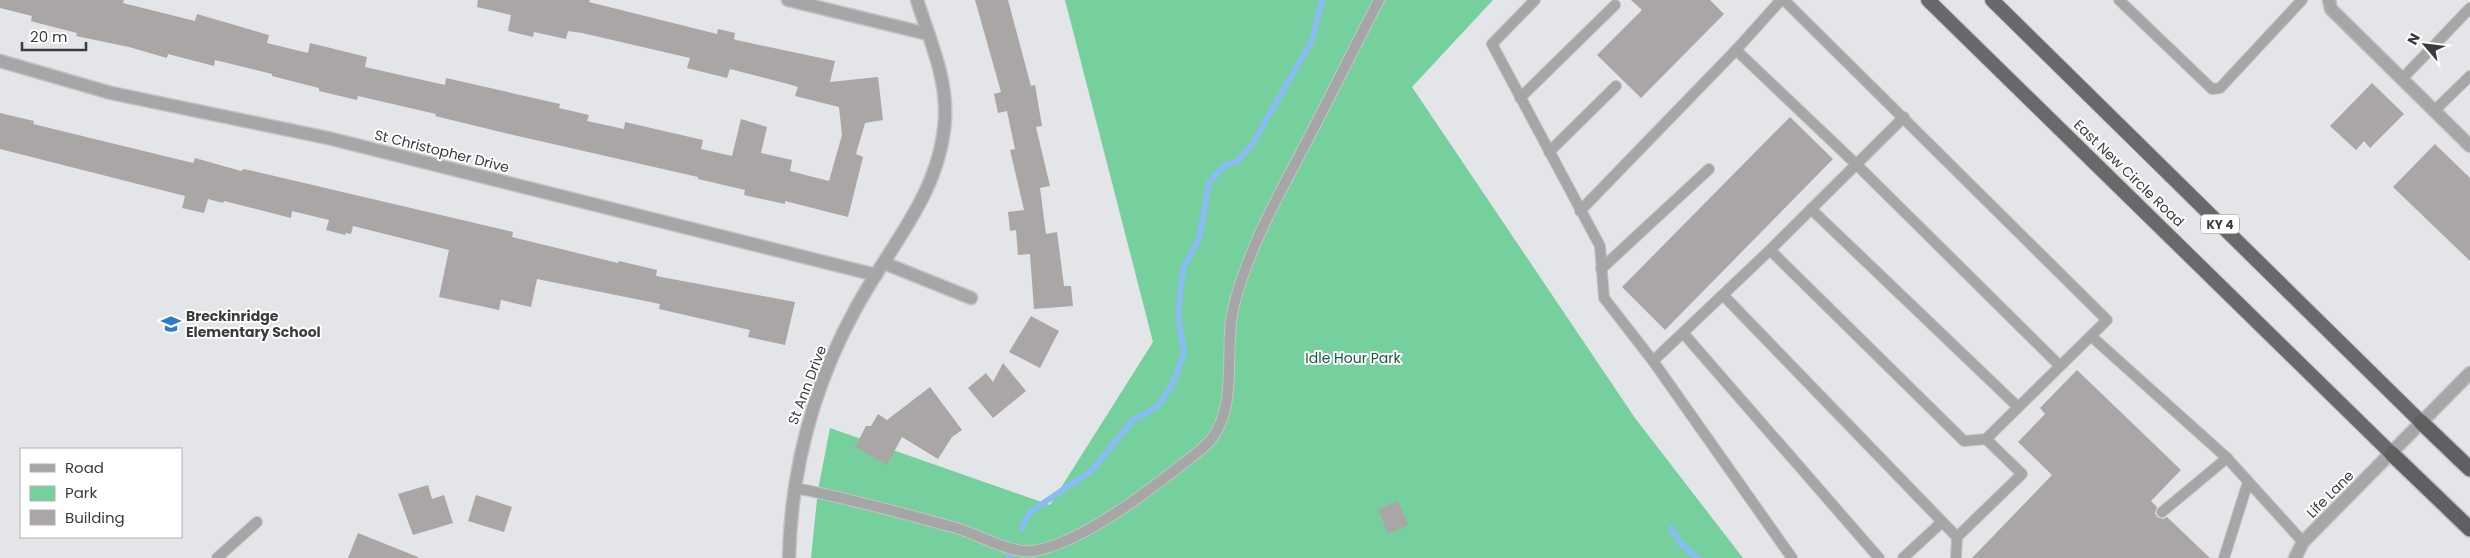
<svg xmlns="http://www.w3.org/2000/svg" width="2470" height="558" font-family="Poppins,sans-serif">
  <rect width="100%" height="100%" fill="#e4e5e8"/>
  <!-- green -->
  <polygon fill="#76d09e" points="1065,0 1493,0 1412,87 1635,418 1743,558 811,558 818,490 830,428 1050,505 1153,342"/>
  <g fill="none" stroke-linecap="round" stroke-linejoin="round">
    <!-- stream -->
    <g stroke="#89bdf1" stroke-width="6">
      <polyline points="1022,528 1029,513 1092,470 1132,421 1158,406 1172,385 1184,352 1178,316 1183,268 1199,239 1209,182 1225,165 1237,162 1253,143 1312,40 1322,0"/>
      <polyline points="1671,528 1681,544 1698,558"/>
      <polyline points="1009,558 1012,552"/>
    </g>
  </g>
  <!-- building -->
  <g fill="#a9a6a5">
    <polygon points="0,0 124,0 123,3 195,21 197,14 269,35 267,43 308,53 310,43 367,57 365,67 445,85 446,78 560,104 559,108 589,115 587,121 624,129 625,122 703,140 701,149 732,156 741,119 767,127 761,153 792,160 790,171 829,181 842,135 839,107 795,96 798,87 788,84 730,69 727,78 687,68 690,58 582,33 568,31 566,39 534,32 533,37 508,31 511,15 477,7 478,0 590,0 589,2 717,34 718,29 735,33 734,39 736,40 835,61 830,82 878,77 883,120 865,123 856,154 863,157 848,217 785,201 785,204 744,195 745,190 698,179 698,177 509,134 435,116 436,114 358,96 357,100 319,91 319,88 272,76 272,74 215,60 214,66 168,54 167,58 129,47 76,36 77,33 34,22 31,21 32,16 0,8"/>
    <polygon points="975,0 1008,0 1031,86 1035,85 1042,126 1036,127 1050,186 1040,188 1046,234 1057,232 1064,286 1071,286 1073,306 1034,309 1030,254 1018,255 1016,230 1010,231 1008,212 1024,210 1010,150 1015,149 1007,111 998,113 994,94 1001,92"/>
    <polygon points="1631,0 1710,0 1724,14 1641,98 1597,55 1642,10"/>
    <polygon points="2372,83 2404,114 2370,148 2364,141 2356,150 2330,126"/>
    <polygon points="0,113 34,121 33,124 193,163 195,158 241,171 244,169 513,232 512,237 618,263 619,261 657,270 656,276 795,302 785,345 748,337 750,330 659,309 660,304 537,279 531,307 501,300 499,310 439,297 449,250 353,226 351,234 346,233 345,235 326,230 329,220 292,211 291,218 224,201 223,203 208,199 204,213 182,208 185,196 0,149"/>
    <polygon points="1790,117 1833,159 1665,330 1622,287"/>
    <polygon points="2435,144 2470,178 2470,261 2393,187"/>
    <polygon points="1031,316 1059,331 1040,368 1009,352"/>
    <polygon points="1003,363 1026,391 993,418 968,388 986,373 993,382"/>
    <polygon points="2077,370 2181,470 2151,501 2157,507 2155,513 2157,517 2163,519 2167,517 2210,558 1972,558 2052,475 2018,442 2045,414 2040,408"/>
    <polygon points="930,387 962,430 952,437 938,459 902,437 887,465 855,447 866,426 871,426 878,414 887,420"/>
    <polygon points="428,485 432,499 444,495 453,523 413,535 398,494"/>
    <polygon points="476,495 512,507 504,532 468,521"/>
    <polygon points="1398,501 1408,525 1388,534 1378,509"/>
    <polygon points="358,533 418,557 418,558 348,558"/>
  </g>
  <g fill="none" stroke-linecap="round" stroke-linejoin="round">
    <defs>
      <g id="service">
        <polyline points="1535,0 1492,44 1600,246 1604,298 1653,361 1792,558"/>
        <polyline points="2119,0 2212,89 2220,88 2302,0"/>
        <polyline points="1736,50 1856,164 2060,366"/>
        <polyline points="2402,79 2470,8"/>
        <polyline points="1520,98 1615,5"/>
        <polyline points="2434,111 2470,76"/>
        <polyline points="1549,152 1616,86"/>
        <polyline points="1811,209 2018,407"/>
        <polyline points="1580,211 1736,50 1781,0"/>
        <polyline points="1770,250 1964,441 1986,439 2107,320 1784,0"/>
        <polyline points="1601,269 1709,169"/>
        <polyline points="1723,295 1957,537"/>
        <polyline points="1684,334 1879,558"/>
        <polyline points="2091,336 2227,458 2303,542"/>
        <polyline points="1653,361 1770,250 1904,117"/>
        <path d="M795,488C848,498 901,513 953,527C976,533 1010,554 1033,551C1085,543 1163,480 1204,447C1242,412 1222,350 1234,305C1249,246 1280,193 1308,139C1332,93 1355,46 1379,0"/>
        <polyline points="2162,512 2227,458"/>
        <polyline points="217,558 257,522"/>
        <polyline points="1903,558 1942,522"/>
        <polyline points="1956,558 1957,537 2022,474 1986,439"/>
        <polyline points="2224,558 2248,482"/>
      </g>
      <g id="minor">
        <polyline points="788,0 928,34"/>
        <polyline points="2329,0 2331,9 2470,146"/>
        <polyline points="0,61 111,93 328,138 876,275"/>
        <polyline points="884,263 971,298"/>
        <path d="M789,558C791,469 813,386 856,308C890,245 941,193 945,118C947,77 929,38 917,0"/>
      </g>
      <polyline id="tertiary" points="2295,558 2303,542 2470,373"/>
      <g id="trunk">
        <polyline points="1928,0 2392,454"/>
        <polyline points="1992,0 2421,422"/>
      </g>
      <g id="motorway">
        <polyline points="2421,422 2470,469"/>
        <polyline points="2392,454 2470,529"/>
      </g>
    </defs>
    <!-- service casing -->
    <use href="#service" stroke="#c2c3c6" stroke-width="12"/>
    <!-- minor casing -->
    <use href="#minor" stroke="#c2c3c6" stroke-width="15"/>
    <!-- tertiary casing -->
    <use href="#tertiary" stroke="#c2c3c6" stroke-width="15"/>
    <!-- trunk casing -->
    <use href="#trunk" stroke="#c2c3c6" stroke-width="16"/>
    <!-- motorway casing -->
    <use href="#motorway" stroke="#c2c3c6" stroke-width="18"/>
    <!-- service -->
    <use href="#service" stroke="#a7a6a7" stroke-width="10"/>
    <!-- minor -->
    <use href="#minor" stroke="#a7a6a7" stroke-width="12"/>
    <!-- tertiary -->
    <use href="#tertiary" stroke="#a7a6a7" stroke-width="12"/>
    <!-- trunk -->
    <use href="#trunk" stroke="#6a686a" stroke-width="14"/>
    <!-- motorway -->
    <use href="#motorway" stroke="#605f61" stroke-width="15"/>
  </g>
  <!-- icons -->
  <defs>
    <symbol id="school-bare" viewBox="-9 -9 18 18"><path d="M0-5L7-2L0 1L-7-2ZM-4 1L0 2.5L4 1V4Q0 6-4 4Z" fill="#2a7ccb" stroke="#fff" stroke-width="2.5" paint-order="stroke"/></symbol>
  </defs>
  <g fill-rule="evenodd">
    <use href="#school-bare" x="157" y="310" width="28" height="28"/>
  </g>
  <g text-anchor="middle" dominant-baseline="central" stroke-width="4" stroke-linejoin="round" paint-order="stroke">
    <!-- shield labels -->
    <rect fill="#fff" stroke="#767676" stroke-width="1" x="2201" y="214.5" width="38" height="19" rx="4"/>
    <g font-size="12" font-weight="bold" fill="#3b3b3c">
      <text x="2220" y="224">KY 4</text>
    </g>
    <!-- street labels -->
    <g font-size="14" fill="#3b3b3c" stroke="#fff">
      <text transform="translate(442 151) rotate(14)">St Christopher Drive</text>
      <text transform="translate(2129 173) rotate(44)">East New Circle Road</text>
      <text transform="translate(807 385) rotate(-69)">St Ann Drive</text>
      <text transform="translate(2330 494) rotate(-45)">Life Lane</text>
    </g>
    <!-- poi labels -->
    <g font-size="14" font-weight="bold" fill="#3b3b3c" stroke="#fff" text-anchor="start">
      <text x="186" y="316">Breckinridge<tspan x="186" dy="16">Elementary School</tspan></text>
    </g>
    <!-- park labels -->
    <g font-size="14" fill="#135a39" stroke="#fff">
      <text x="1353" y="358">Idle Hour Park</text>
    </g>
  </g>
  <!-- legend -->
  <rect x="20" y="448" width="162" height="90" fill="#ffffff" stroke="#b1b1b1"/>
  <rect x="30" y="464" width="25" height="8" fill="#a7a6a7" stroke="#b1b1b1"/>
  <text x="65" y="473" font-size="15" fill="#3b3b3c">Road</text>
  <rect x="30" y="486" width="25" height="15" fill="#76d09e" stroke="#b1b1b1"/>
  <text x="65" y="498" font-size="15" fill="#3b3b3c">Park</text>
  <rect x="30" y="510" width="25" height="15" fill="#a9a6a5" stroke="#b1b1b1"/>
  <text x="65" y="523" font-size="15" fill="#3b3b3c">Building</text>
  <!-- north arrow -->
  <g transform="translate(2425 45) rotate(298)" stroke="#ffffff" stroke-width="4" paint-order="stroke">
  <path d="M0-4L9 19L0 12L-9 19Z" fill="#3b3b3c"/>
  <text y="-8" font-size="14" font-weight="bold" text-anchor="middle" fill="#3b3b3c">N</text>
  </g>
  <!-- scale -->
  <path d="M22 42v8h64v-8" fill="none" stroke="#3b3b3c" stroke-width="2.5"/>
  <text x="30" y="42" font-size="15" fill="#3b3b3c" stroke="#ffffff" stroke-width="4" paint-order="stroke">20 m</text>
</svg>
